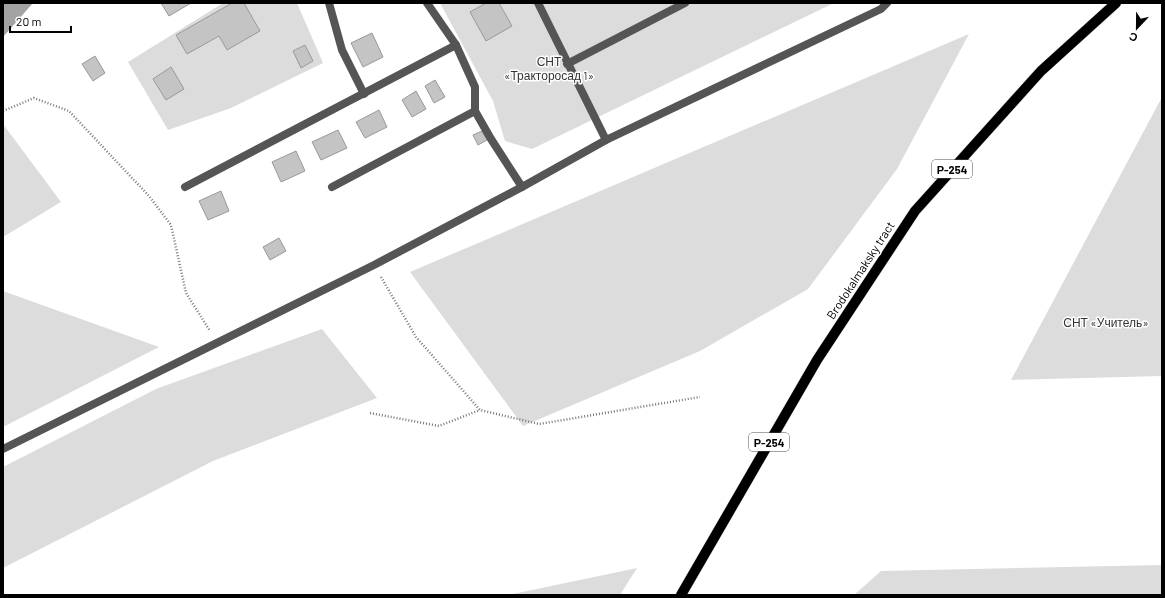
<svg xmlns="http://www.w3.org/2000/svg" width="1165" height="598" font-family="Barlow,sans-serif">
  <rect width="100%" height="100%" fill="#fff"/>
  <!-- green -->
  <g fill="#dcdcdc">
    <polygon points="223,3 297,3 323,63 231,108 168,130 128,62"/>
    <polygon points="440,3 834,3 532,149 505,141 493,101"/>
    <polygon points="969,34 897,169 808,289 700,351 523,426 410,272"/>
    <polygon points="1162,97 1162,376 1011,380"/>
    <polygon points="3,124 61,202 3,237"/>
    <polygon points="3,291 159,347 3,427"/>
    <polygon points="322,329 377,398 213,461 3,568 3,467 156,389"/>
    <polygon points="1162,565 1162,595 854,595 881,571"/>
    <polygon points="637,568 620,595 508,595"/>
  </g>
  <!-- water -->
  <polygon fill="#a3a3a3" points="3,3 33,3 3,37"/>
  <!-- building -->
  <g fill="#c4c4c4" stroke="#999">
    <polygon points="161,3 191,3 169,16"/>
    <polygon points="232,3 244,3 260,31 227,50 219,36 187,54 176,35"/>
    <polygon points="486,3 499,3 512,26 486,41 470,12"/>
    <polygon points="372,33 383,57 363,67 351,43"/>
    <polygon points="305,45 313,61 301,68 293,51"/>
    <polygon points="95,56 105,73 93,81 82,64"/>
    <polygon points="171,67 184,89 166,100 153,79"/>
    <polygon points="435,80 445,97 434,103 425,86"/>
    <polygon points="416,91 426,109 412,117 402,100"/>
    <polygon points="379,110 387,127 365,138 356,122"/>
    <polygon points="338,130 347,148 321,160 312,142"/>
    <polygon points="482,131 487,140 478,145 473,135"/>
    <polygon points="296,151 305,171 281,182 272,162"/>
    <polygon points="221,191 229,211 208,220 199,201"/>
    <polygon points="279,238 286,251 270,260 263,247"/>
  </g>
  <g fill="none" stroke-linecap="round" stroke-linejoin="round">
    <defs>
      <polyline id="primary" points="681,595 817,360 915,211 1041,71 1116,3"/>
    </defs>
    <!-- primary casing -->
    <use href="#primary" stroke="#dbdbdb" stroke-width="11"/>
    <!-- path -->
    <g stroke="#777" stroke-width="2.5" stroke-dasharray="1 2" stroke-linecap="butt">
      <polyline points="3,111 34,98 69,111 149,196 171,225 186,293 210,331"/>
      <polyline points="381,277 416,337 480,410 539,424 700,397"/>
      <polyline points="370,413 439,426 480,410"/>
    </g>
    <!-- lane -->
    <g stroke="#555" stroke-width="8">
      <polyline points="427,3 456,45 475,87 475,111"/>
      <polyline points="538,3 606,140"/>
      <polyline points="567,64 685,3"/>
      <polyline points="332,187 475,111 491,139 522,187"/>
      <polyline points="3,449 374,265 522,187 606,140 881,9 887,3"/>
    </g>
    <!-- street -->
    <g stroke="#555" stroke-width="8">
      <polyline points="329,3 342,50 364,94"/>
      <polyline points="185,187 456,45"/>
    </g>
    <!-- primary -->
    <use href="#primary" stroke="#000" stroke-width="10"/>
  </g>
  <g text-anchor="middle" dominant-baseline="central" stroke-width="3" stroke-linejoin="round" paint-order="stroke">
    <!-- shield labels -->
    <g fill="#fff" stroke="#4c4c4c" stroke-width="1">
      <rect x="932" y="160" width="40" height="18" rx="3"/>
      <rect x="749" y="433" width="40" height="18" rx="3"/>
    </g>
    <g font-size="11" font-weight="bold" fill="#000">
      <text x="952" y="169">Р-254</text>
      <text x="769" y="442">Р-254</text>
    </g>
    <!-- park labels -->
    <g font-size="12" fill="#333" stroke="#fff">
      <text x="549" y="61">СНТ<tspan x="549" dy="14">«Тракторосад 1»</tspan></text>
      <text x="1106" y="322">СНТ «Учитель»</text>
    </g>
    <!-- street labels -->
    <g font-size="12" fill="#000" stroke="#fff">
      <text transform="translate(860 270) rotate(-57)">Brodokalmaksky tract</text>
    </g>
  </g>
  <!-- border -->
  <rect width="1165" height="598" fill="none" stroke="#000000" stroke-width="8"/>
  <!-- north arrow -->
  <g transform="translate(1137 28) rotate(202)" stroke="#ffffff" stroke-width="3" paint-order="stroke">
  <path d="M0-3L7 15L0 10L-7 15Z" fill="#000000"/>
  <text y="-6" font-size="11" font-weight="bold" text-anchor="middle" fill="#000000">С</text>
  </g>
  <!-- scale -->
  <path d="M10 26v6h61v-6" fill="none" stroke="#000000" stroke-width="2"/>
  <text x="16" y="26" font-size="12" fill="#000000" stroke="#ffffff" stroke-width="3" paint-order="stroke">20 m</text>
</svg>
